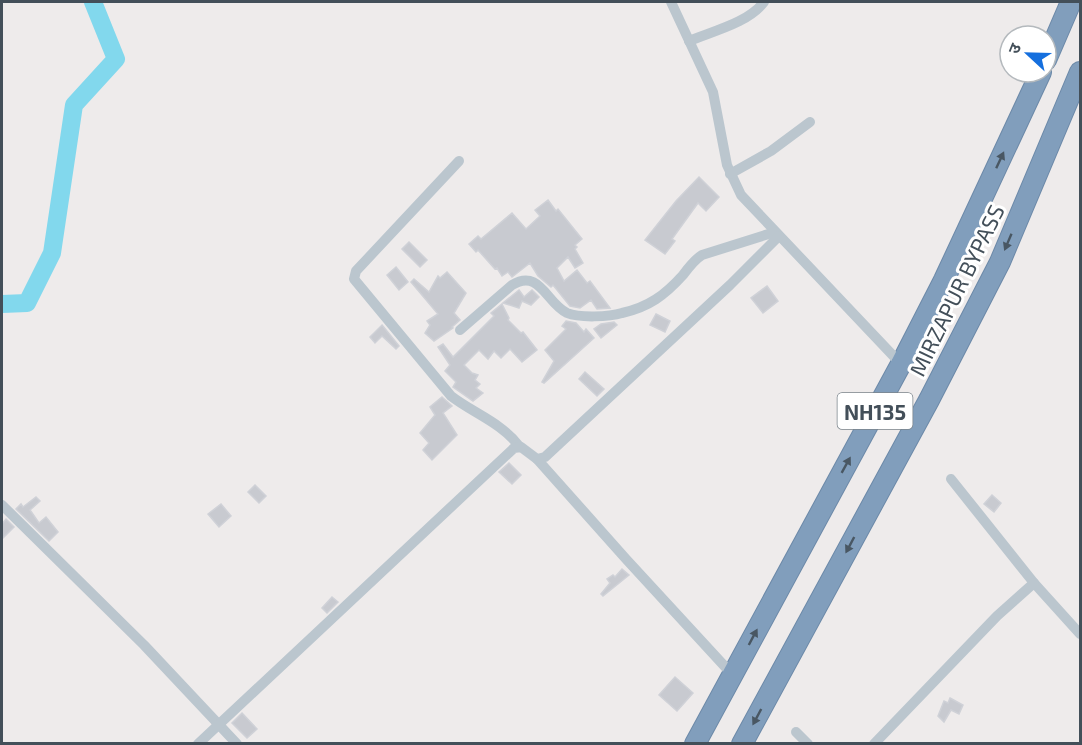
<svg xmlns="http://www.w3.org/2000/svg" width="1082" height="745" font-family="'Exo 2','Noto Sans Devanagari',sans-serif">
  <rect width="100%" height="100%" fill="#eeebeb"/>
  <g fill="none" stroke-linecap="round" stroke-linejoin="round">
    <!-- river -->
    <polyline stroke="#82d8ed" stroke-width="18" points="2,304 27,303 52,253 74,105 116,59 93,2"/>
  </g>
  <!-- building -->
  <g fill="#c8cad0" stroke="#cfd1d7" stroke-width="1.5">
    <polygon points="699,177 719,197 706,211 698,203 672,239 675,241 665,254 645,240 676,201"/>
    <polygon points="548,200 556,211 558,209 582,239 575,245 577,247 575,249 583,263 575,268 568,257 557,268 564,281 577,270 587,283 590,281 610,308 597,309 591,300 580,308 570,306 553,285 551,287 538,276 530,263 512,277 508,272 502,276 497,268 495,269 478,250 476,252 469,244 478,236 481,239 512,213 526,229 540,216 535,210"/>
    <polygon points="409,242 427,260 420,267 402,249"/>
    <polygon points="396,267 408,282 399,290 387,275"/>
    <polygon points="447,272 466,293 454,313 460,320 452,327 453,328 434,341 425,333 430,325 427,321 438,314 411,282 414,279 429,292 438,276 440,278"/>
    <polygon points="767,286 778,301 763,313 751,298"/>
    <polygon points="519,290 524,297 532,290 539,297 531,305 522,301 519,308 503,303"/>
    <polygon points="502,304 509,318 508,320 521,333 523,332 537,350 522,362 510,349 501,358 494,351 488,359 479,350 464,365 472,373 478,375 475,380 480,384 476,388 483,393 473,401 453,387 456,382 445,371 450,365 438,347 443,344 453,357 494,316 491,313"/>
    <polygon points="656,314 670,321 665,332 650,325"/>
    <polygon points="566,321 576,323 584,332 586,329 594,338 544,383 542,382 554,361 545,350 566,329 562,326"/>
    <polygon points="614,322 617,325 601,338 594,329 601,324"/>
    <polygon points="382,325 399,346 396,349 382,336 375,343 370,337"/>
    <polygon points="585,372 604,389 597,396 579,379"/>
    <polygon points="442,397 452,406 443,413 457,435 432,460 423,450 429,443 420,433 435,415 430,407"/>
    <polygon points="509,463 521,475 512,484 499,472"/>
    <polygon points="255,485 266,496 259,503 248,492"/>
    <polygon points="992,495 1001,503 994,512 984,504"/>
    <polygon points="36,497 40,501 30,510 39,523 46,517 58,532 49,541 16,509 21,504 23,507"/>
    <polygon points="221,504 231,516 219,527 208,514"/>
    <polygon points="6,519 14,527 2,539 2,524"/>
    <polygon points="622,569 629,575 603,596 601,594 610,583 607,579 613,575 615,577"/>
    <polygon points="332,597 338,602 327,613 322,608"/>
    <polygon points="675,677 693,693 677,711 659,695"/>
    <polygon points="950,698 963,705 959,714 951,710 944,722 938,716 944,701 948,703"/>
    <polygon points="242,713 257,729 247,738 232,723"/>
  </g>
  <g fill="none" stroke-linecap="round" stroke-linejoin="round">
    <defs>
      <g id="highway">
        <polyline points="1046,60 1071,2"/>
        <polyline points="695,744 901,364 944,280 1041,72"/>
        <polyline points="742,744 929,400 1000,262 1080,72"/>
      </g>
    </defs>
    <!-- highway casing -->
    <use href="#highway" stroke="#6c89a8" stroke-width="22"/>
    <!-- street -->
    <g stroke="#bbc6ce" stroke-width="10">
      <polyline points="671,2 713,92 727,165 741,195 901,364"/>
      <path d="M689,41C713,31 748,23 764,2"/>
      <path d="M459,161L356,271L354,279L451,396C473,413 502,423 519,446"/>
      <polyline points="730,174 771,151 810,122"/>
      <path d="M460,330L512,285C540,268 546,303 567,313C579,318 609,317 622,313C649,307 665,295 683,275C689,267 694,260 702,255L775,232"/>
      <polyline points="537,459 626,559 729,671"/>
      <polyline points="951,479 1034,583 1080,634"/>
      <polyline points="2,505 144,645 237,744"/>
      <polyline points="796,732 808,744"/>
      <polyline points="198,744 514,448 521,447 537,459 545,457 730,285 779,236"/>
      <polyline points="874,744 997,616 1034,583"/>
    </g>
    <!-- highway -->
    <use href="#highway" stroke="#819ebc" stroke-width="20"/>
  </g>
  <!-- one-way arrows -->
  <defs><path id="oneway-solid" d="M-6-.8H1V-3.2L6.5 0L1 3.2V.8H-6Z" transform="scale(1.5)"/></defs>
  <g fill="#495763">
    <use href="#oneway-solid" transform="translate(1000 160) rotate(-65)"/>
    <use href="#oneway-solid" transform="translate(1008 242) rotate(113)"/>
    <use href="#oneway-solid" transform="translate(846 465) rotate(-61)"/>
    <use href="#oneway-solid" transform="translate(850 545) rotate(118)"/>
    <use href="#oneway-solid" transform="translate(753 637) rotate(-62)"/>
    <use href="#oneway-solid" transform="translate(757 717) rotate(118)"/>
  </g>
  <g text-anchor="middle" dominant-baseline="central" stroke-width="6" stroke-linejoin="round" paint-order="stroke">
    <!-- shield labels -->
    <rect fill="#fff" stroke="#7b848b" stroke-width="1.5" x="837.5" y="393" width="75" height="36" rx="4.5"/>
    <g font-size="21" font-weight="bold" fill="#434f59">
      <text x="875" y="411">NH135</text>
    </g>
    <!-- street labels -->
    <g font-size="22" fill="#434f59" stroke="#fff">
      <text transform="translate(956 290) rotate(-64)">MIRZAPUR BYPASS</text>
    </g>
  </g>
  <!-- border -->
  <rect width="1082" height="745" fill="none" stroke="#434f59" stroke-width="6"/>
  <!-- north arrow -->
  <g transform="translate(1028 54) rotate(292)"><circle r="28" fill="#ffffff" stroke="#b4b9bd" stroke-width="1.5"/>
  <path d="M0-4.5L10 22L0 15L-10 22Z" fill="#156fde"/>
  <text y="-9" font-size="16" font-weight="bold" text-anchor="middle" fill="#434f59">उ</text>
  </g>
</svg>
